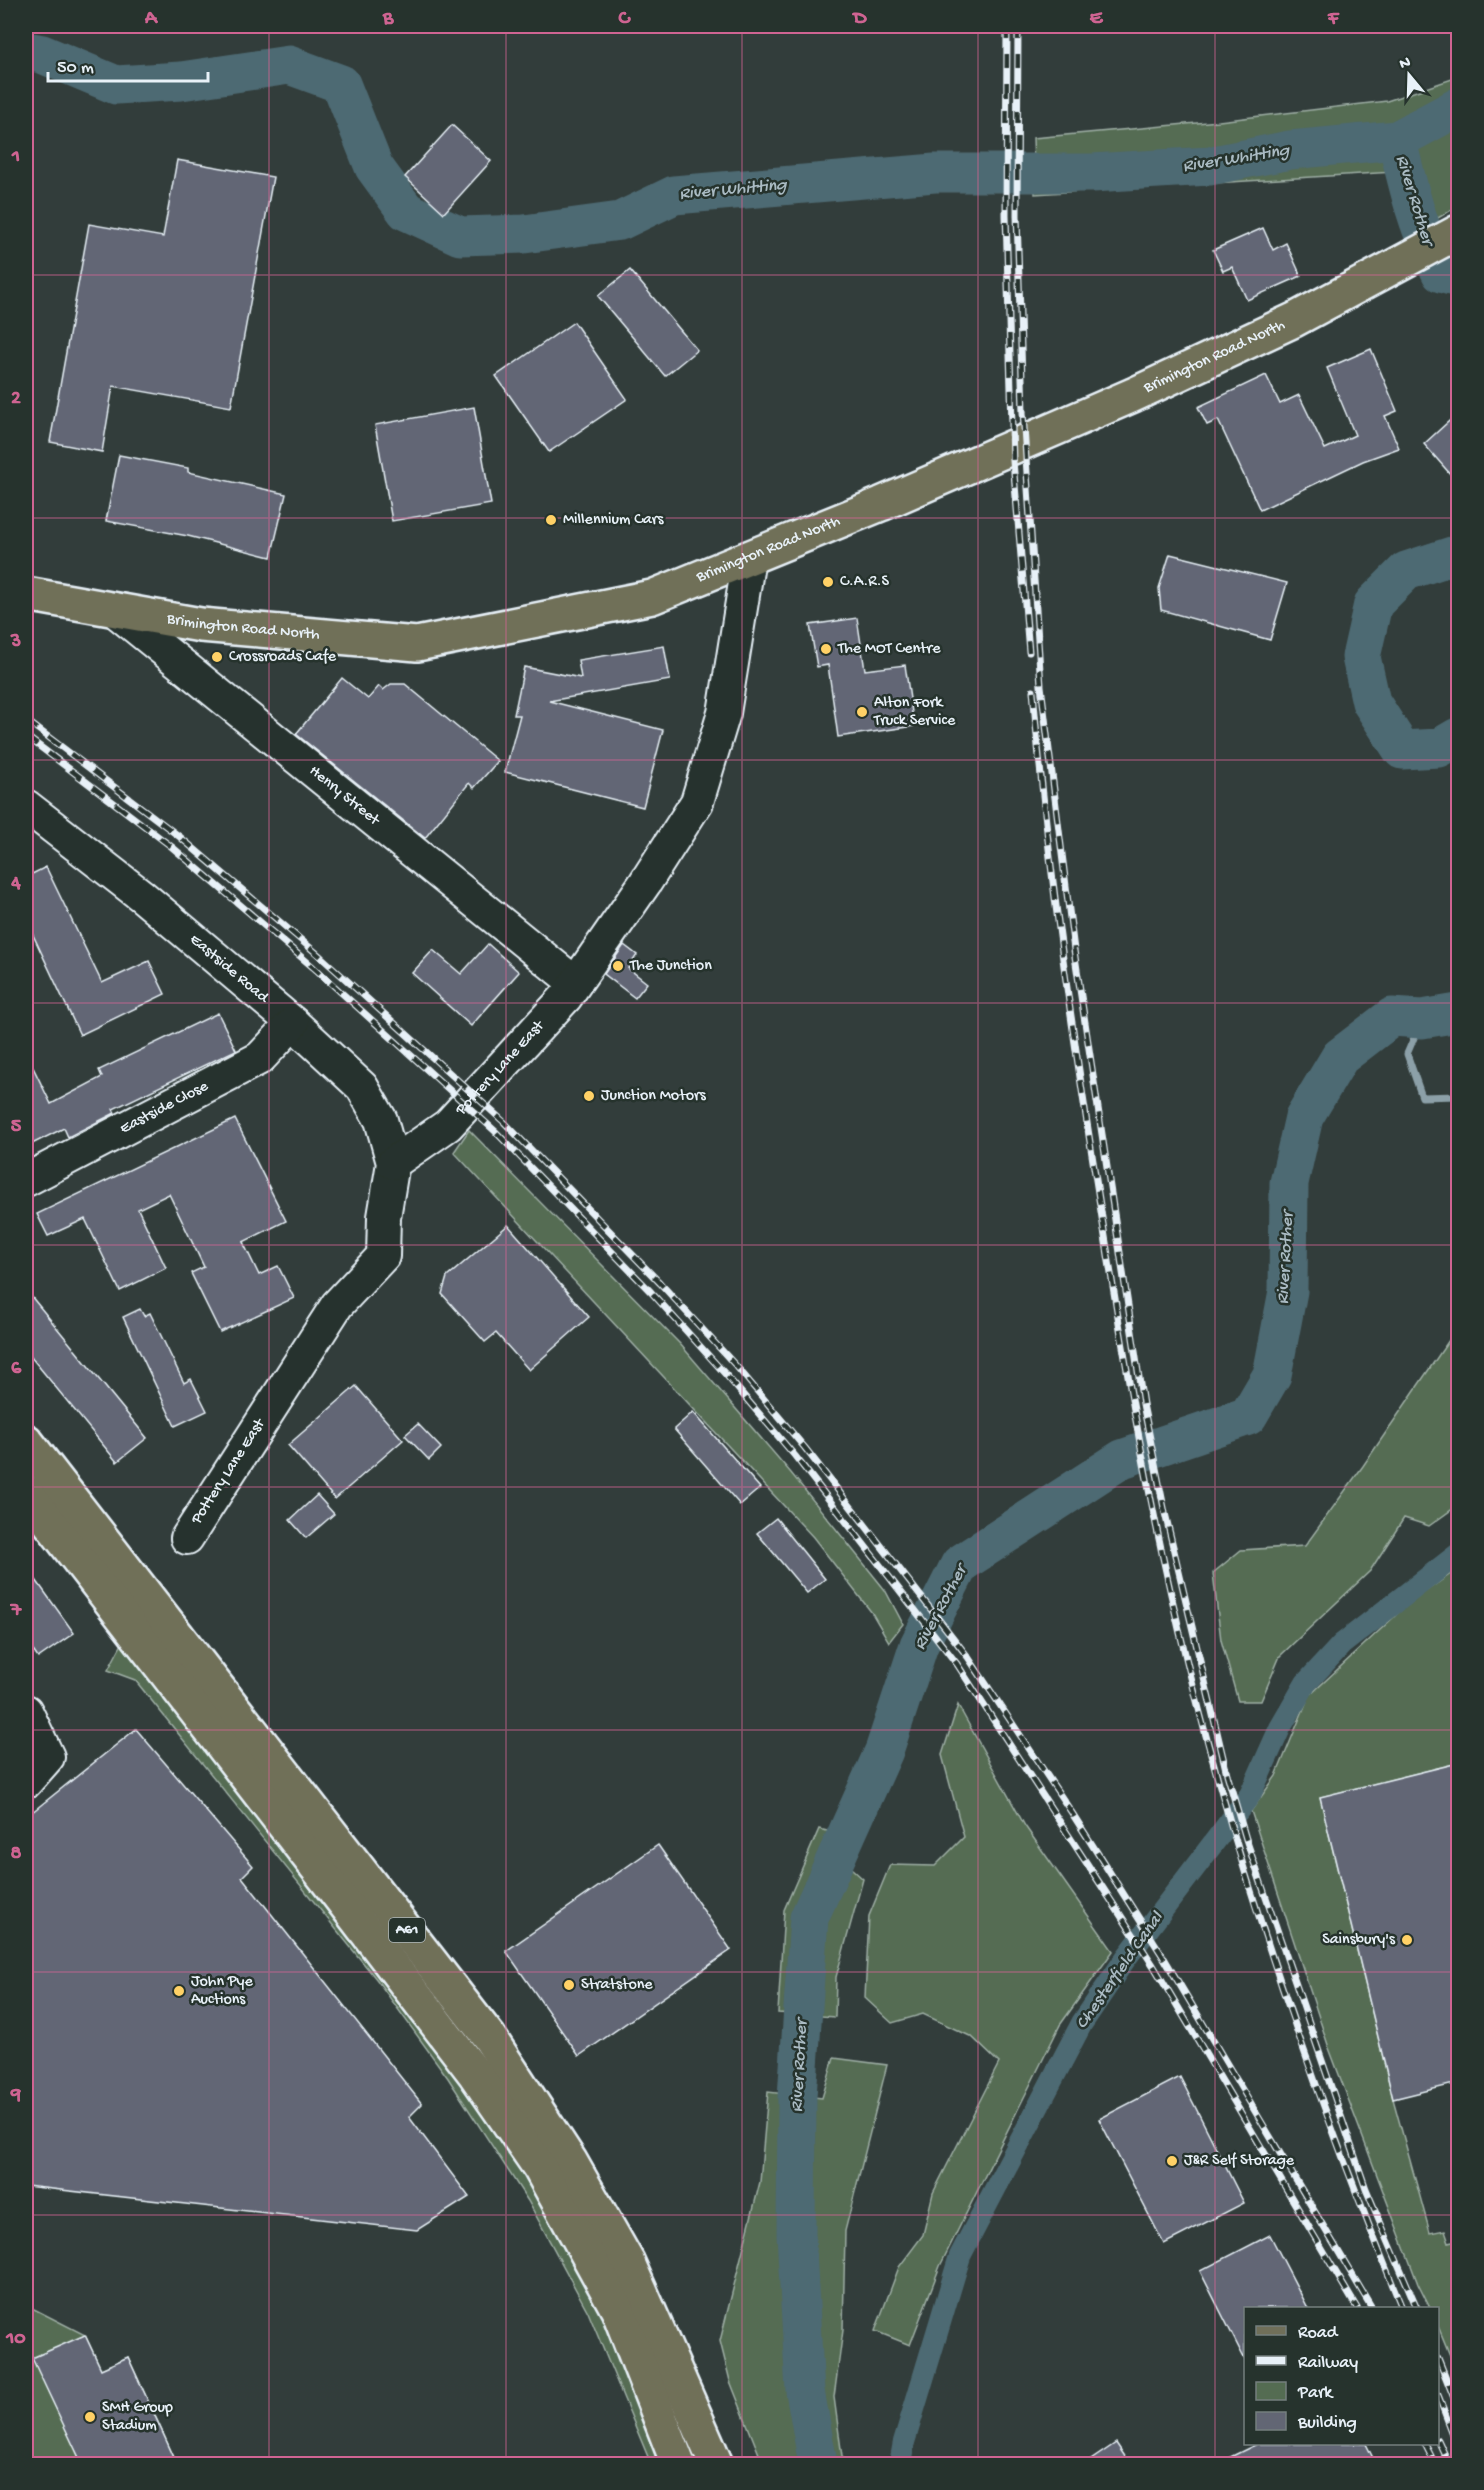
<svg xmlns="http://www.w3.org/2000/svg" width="1484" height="2490" font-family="'Gochi Hand',sans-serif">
  <rect width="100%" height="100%" fill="#323d3b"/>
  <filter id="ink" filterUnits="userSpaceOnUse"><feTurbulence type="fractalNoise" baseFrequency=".0167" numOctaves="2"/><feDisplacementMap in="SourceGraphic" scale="12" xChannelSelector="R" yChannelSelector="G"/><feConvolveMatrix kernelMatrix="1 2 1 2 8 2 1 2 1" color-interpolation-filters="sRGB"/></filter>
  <g filter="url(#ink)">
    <!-- green -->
    <g fill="#546c52" stroke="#9eaea5" stroke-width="1.5">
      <polygon points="1458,77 1458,206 1438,218 1394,172 1035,194 1033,138 1219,121 1387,101"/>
      <polygon points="469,1130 680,1344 791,1473 885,1590 903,1624 889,1642 872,1613 813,1537 454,1152"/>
      <polygon points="1458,1327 1458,1505 1429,1526 1404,1518 1370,1571 1280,1656 1261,1701 1238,1701 1221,1640 1213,1573 1241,1550 1305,1546 1363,1466"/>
      <polygon points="1458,1569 1458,1763 1320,1797 1393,2099 1430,2233 1445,2230 1449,2242 1458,2240 1458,2375 1438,2326 1438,2308 1430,2308 1418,2284 1329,2048 1251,1811 1276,1776 1309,1696 1409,1603"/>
      <polygon points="124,1640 382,1971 514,2156 618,2346 664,2464 651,2464 588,2312 528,2201 448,2078 377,1980 135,1680 108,1670"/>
      <polygon points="958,1705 1025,1826 1113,1951 1060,2025 940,2266 910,2345 875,2331 899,2267 923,2235 933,2193 999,2063 972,2037 923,2014 892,2023 865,1998 869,1916 890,1865 935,1866 964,1837 942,1755"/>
      <polygon points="819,1829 856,1838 851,1868 863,1879 836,1977 835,2017 778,2013 784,1910"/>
      <polygon points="834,2058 887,2065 845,2231 843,2330 834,2397 843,2464 763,2464 730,2381 720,2341 760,2182 768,2092 822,2098"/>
      <polygon points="26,2305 85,2335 101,2369 128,2357 177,2464 26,2464"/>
    </g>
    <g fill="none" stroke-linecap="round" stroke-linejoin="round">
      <!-- stream -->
      <polyline stroke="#8ca0a8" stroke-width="7" points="1422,1019 1407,1054 1422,1097 1458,1096"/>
      <!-- canal -->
      <polyline stroke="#4e6a73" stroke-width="22" points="900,2464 904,2442 960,2256 1082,2023 1126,1958 1250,1795 1280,1728 1306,1683 1342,1644 1458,1554"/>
      <!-- river -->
      <g stroke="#4e6a73" stroke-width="39">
        <polyline points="26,51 42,54 116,85 181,81 289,65 341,84 374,167 406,211 460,236 524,234 620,221 674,195 935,173 1092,173 1209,166 1290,150 1397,140"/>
        <path d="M1458,107L1397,140C1408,187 1418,230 1441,273L1458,278"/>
        <polyline points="1458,554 1406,571 1373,604 1361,657 1371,702 1402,750 1439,748 1458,737"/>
        <polyline points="818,2464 805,2391 796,2234 797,2097 809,1918 884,1751 919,1645 960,1564 1122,1459 1248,1416 1272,1375 1288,1291 1289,1183 1304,1117 1340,1057 1392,1017 1422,1019 1458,1013"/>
      </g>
    </g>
    <!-- building -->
    <g fill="#626674" stroke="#e8f1f8" stroke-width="1.5">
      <polygon points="452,125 491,161 444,213 405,177"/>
      <polygon points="177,160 273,177 231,407 113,386 102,452 50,442 89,224 163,237"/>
      <polygon points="1263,228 1273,250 1286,243 1301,276 1247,300 1232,267 1223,271 1213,250"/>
      <polygon points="630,270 697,350 665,376 598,296"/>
      <polygon points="574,322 627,399 549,452 496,376"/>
      <polygon points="1371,349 1397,411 1385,416 1399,448 1363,461 1260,510 1218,420 1207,425 1198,407 1266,375 1280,404 1299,395 1325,449 1355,435 1327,368"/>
      <polygon points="474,407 491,504 392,521 375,425"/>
      <polygon points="1458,413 1458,483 1424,444"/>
      <polygon points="119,455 188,468 188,472 286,494 271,557 188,536 106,521"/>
      <polygon points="1170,554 1287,583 1270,640 1161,610 1159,588"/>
      <polygon points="857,618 865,670 905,665 914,726 838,737 828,665 817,667 810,625"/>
      <polygon points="664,646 670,680 549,701 663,730 643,807 505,772 520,715 514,715 524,667 581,678 578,660"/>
      <polygon points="342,678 368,699 379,686 383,690 391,684 405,684 498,761 474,788 469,783 425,838 296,734"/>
      <polygon points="46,867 102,983 149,961 165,994 80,1035 26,920 26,877"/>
      <polygon points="488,944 519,972 471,1026 412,973 433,950 461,974"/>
      <polygon points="624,945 637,955 628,968 647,983 635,998 604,974"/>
      <polygon points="218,1013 236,1050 113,1109 115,1113 68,1137 64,1128 26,1147 26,1103 31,1101 26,1090 26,1053 51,1104 102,1077 99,1070"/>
      <polygon points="235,1119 286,1221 243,1242 259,1275 278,1266 294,1298 220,1332 191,1273 204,1267 169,1194 138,1209 166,1268 120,1291 85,1219 48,1236 37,1214"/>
      <polygon points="508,1225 589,1317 529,1370 496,1333 485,1342 442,1294 447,1277"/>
      <polygon points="26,1290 147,1438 117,1462 26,1351"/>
      <polygon points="140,1309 144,1316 150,1313 184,1383 191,1379 207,1411 175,1426 123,1317"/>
      <polygon points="356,1386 403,1440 335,1499 288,1445"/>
      <polygon points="693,1412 760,1488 740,1505 674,1429"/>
      <polygon points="418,1424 441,1448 429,1460 405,1435"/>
      <polygon points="317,1495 334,1514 306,1538 290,1520"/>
      <polygon points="776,1518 825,1579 807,1593 757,1533"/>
      <polygon points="26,1566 74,1633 38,1658 26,1640"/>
      <polygon points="136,1729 253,1866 242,1877 422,2104 409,2117 469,2197 417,2230 26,2186 26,1817"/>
      <polygon points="1458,1763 1458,2083 1393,2099 1320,1797"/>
      <polygon points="658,1845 731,1950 579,2056 506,1951"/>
      <polygon points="1180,2077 1244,2203 1164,2244 1099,2119"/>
      <polygon points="1270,2235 1308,2308 1245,2308 1245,2360 1200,2271"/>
      <polygon points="85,2335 101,2369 128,2357 177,2464 82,2464 32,2358"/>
      <polygon points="1116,2443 1130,2464 1085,2464"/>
      <polygon points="1257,2444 1366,2444 1376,2464 1216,2464"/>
    </g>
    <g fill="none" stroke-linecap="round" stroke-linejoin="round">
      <defs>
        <g id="minor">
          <path id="s1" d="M113,609L574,982"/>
          <path id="s2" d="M26,806L142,896L293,1023L362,1087L381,1120L393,1163L384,1217L383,1256L337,1305L187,1538"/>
          <path id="s3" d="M393,1163L448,1125L566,997L645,883L697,802L724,713L749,558"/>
          <path id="s4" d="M26,1180L260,1058L293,1023"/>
          <polyline points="26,1711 48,1757 26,1782"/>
        </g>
        <g id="major">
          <path id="s5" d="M26,594L201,625L417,644L652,597L881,504L1133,395L1294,320L1458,232"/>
        </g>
        <g id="highway">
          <polyline points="26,1441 489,2037 570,2161 628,2263 716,2464"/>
          <polyline points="26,1492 339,1896 475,2074 540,2168 618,2310 678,2464"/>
        </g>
      </defs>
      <!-- minor casing -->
      <use href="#minor" stroke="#e8f1f8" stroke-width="36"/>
      <!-- major casing -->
      <use href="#major" stroke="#e8f1f8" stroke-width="38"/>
      <!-- highway casing -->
      <use href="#highway" stroke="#e8f1f8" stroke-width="38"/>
      <!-- minor -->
      <use href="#minor" stroke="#26332d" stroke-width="32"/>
      <!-- major -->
      <use href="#major" stroke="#706f59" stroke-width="33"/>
      <!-- highway -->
      <use href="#highway" stroke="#706f59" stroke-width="33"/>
      <defs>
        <g id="rail">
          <polyline points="1007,26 1006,215 1013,461 1029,652"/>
          <polyline points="1018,26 1017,215 1023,412 1041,686 1074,950 1143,1404 1165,1513 1227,1774 1246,1839 1366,2189 1417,2308"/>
          <path d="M1033,691C1048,871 1075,1051 1104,1230C1127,1376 1152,1522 1188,1666C1242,1885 1317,2100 1402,2308"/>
          <polyline points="26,720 180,837 321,957 504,1122 660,1283 737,1367 805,1448 968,1657 1072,1813 1164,1958 1372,2308"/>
          <polyline points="26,736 172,847 313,967 495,1131 651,1292 727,1376 795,1456 957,1664 1153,1965 1357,2308"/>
          <polyline points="1438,2358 1458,2408"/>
          <polyline points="1438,2395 1458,2447"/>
          <polyline points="1438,2440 1449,2464"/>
          <polyline points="1425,2444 1435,2464"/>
        </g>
      </defs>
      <!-- rail casing -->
      <use href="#rail" stroke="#e8f1f8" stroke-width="7"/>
      <!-- rail -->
      <use href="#rail" stroke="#26332d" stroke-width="4.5" stroke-dasharray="14" stroke-linecap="butt"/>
    </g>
  </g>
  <!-- grid -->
  <path fill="none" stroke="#cf6492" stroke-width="1.5" stroke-opacity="0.55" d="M269,26V2464M506,26V2464M742,26V2464M978,26V2464M1215,26V2464M26,275H1458M26,518H1458M26,760H1458M26,1003H1458M26,1245H1458M26,1487H1458M26,1730H1458M26,1972H1458M26,2215H1458"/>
  <!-- markers -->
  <g fill="#ffd166" stroke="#26332d" stroke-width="2">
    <circle cx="551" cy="520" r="6"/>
    <circle cx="828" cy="582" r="6"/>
    <circle cx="826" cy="649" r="6"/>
    <circle cx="217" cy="657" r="6"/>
    <circle cx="862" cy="712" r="6"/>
    <circle cx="618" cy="966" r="6"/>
    <circle cx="589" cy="1096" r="6"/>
    <circle cx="1407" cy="1940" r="6"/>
    <circle cx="569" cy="1985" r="6"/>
    <circle cx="179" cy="1991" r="6"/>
    <circle cx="1172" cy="2161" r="6"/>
    <circle cx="90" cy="2417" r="6"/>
  </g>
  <g text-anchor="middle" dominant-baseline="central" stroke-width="5" stroke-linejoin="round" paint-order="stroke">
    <!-- shield labels -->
    <rect fill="#26332d" stroke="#aeb8bb" stroke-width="1.5" x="389" y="1918" width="36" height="24" rx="4.5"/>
    <g font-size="15" font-weight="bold" fill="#e8f1f8">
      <text x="407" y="1930">A61</text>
    </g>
    <!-- street labels -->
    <g font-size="16" fill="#e8f1f8" stroke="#26332d">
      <text stroke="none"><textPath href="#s5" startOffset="1246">Brimington Road North</textPath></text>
      <text stroke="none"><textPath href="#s5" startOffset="760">Brimington Road North</textPath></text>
      <text stroke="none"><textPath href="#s5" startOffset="220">Brimington Road North</textPath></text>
      <text stroke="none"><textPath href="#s1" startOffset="297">Henry Street</textPath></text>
      <text stroke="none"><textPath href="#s2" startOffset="260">Eastside Road</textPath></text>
      <text stroke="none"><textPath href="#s3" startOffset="144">Pottery Lane East</textPath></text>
      <text stroke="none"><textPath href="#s4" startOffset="156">Eastside Close</textPath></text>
      <text transform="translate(229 1472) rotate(-57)">Pottery Lane East</text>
    </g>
    <!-- poi labels -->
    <g font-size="16" fill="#e8f1f8" stroke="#26332d" text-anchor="start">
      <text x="563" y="520">Millennium Cars</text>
      <text x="840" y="582">C.A.R.S</text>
      <text x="838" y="649">The MOT Centre</text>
      <text x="229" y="657">Crossroads Cafe</text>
      <text x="874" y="703">Alton Fork<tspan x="874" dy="18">Truck Service</tspan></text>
      <text x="630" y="966">The Junction</text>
      <text x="601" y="1096">Junction Motors</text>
      <text x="1395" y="1940" text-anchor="end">Sainsbury's</text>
      <text x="191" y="1982">John Pye<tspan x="191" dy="18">Auctions</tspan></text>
      <text x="581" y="1985">Stratstone</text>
      <text x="1184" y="2161">J&amp;R Self Storage</text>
      <text x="102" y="2408">SMH Group<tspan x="102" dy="18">Stadium</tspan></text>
    </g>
    <!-- water labels -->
    <g font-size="18" font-style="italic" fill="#aabbc3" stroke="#26332d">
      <text transform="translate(1236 159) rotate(-9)">River Whitting</text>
      <text transform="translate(733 190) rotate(-5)">River Whitting</text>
      <text transform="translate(1414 200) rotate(73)">River Rother</text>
      <text transform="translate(1286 1258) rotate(-87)">River Rother</text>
      <text transform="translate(941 1608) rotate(-62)">River Rother</text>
      <text transform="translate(1120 1971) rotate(-55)">Chesterfield Canal</text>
      <text transform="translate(800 2066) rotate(-87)">River Rother</text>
    </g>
  </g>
  <!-- margin -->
  <rect width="1484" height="2490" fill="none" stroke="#26332d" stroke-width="66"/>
  <!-- legend -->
  <rect x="1244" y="2307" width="195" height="138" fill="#26332d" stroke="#747f7e" stroke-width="1.5"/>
  <rect x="1256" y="2326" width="30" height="9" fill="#706f59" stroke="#747f7e" stroke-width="1.5"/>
  <text x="1298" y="2337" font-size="18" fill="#e8f1f8">Road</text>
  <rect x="1256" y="2356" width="30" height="9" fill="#e8f1f8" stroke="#747f7e" stroke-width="1.5"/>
  <text x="1298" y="2367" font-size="18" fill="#e8f1f8">Railway</text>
  <rect x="1256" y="2382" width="30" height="18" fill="#546c52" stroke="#747f7e" stroke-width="1.5"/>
  <text x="1298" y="2397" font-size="18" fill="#e8f1f8">Park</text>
  <rect x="1256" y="2412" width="30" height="18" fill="#626674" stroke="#747f7e" stroke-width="1.5"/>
  <text x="1298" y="2427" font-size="18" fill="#e8f1f8">Building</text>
  <!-- north arrow -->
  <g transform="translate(1409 75) rotate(341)" stroke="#26332d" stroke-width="4.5" paint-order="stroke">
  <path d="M0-4.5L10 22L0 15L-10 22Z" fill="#e8f1f8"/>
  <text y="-9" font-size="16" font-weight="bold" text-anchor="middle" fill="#e8f1f8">N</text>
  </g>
  <!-- scale -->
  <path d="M48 72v9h160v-9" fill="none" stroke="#e8f1f8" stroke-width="3"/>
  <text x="57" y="72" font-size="18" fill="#e8f1f8" stroke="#26332d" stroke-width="4.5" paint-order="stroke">50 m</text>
  <rect x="33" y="33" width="1418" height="2424" fill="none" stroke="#cf6492" stroke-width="2"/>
  <g font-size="20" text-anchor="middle" font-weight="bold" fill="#cf6492">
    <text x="151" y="23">A</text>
    <text x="388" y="23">B</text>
    <text x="624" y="23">C</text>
    <text x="860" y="23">D</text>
    <text x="1096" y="23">E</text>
    <text x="1333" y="23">F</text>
    <text x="16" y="161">1</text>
    <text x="16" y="403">2</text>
    <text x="16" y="646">3</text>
    <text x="16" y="888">4</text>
    <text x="16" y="1131">5</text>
    <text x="16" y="1373">6</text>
    <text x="16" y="1615">7</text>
    <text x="16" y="1858">8</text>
    <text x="16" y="2100">9</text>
    <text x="16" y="2343">10</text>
  </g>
</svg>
